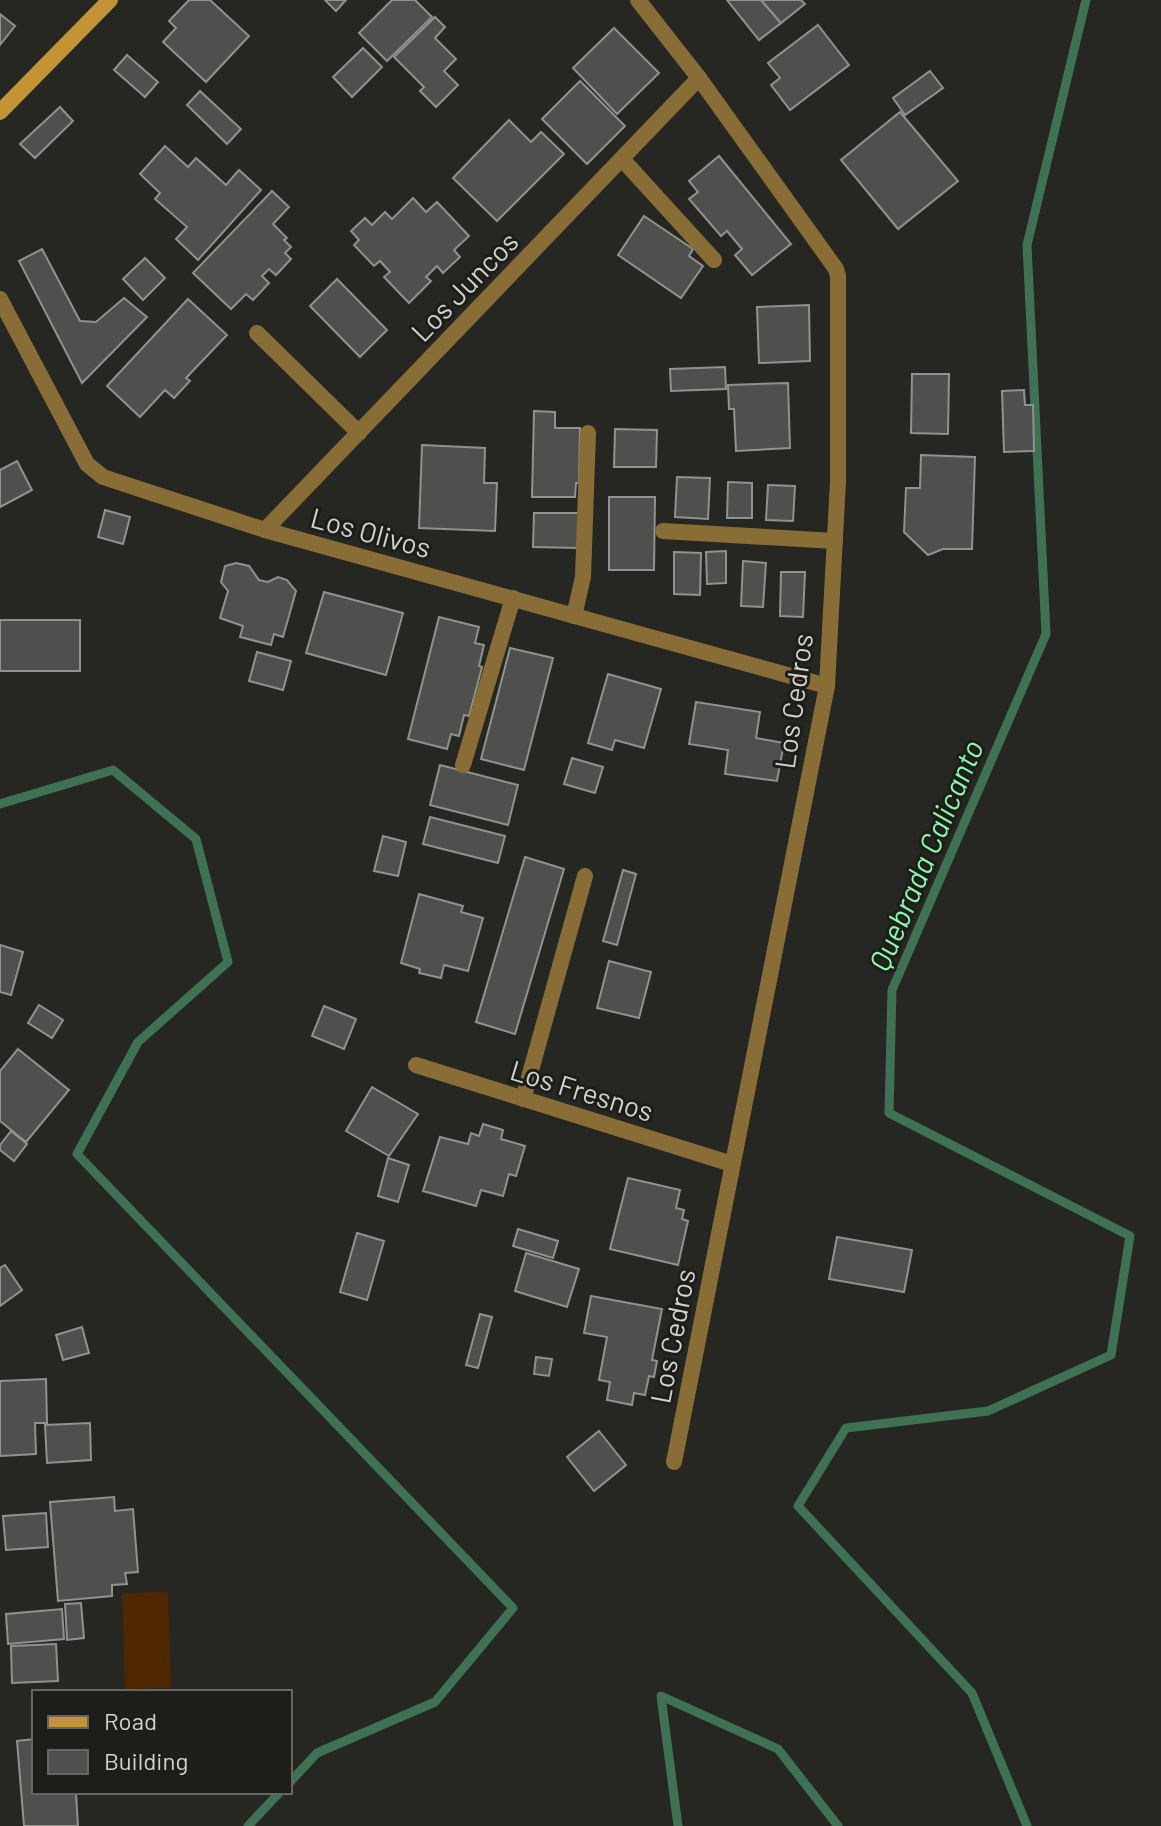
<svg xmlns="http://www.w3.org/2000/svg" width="1161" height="1826" font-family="Barlow,sans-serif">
  <rect width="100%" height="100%" fill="#262623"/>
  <!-- grass -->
  <polygon fill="#4f2701" points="168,1592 171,1688 125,1689 122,1593"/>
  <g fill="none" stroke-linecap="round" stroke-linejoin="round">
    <!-- stream -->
    <g stroke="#3f7155" stroke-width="9">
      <polyline points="0,804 113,770 196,839 228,962 138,1042 77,1154 513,1608 435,1702 317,1753 290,1782"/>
      <polyline points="248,1826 280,1792"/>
      <polyline points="678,1826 661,1696 778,1749 838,1826"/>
      <polyline points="1027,1826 972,1693 798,1506 846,1428 988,1411 1111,1355 1130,1236 889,1113 892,990 1046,634 1027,245 1086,0"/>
    </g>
  </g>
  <!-- building -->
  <g fill="#4f504d" stroke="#90928e" stroke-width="2">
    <polygon points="189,0 210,0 249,36 206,82 163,42 176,28 169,21"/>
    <polygon points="325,0 346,0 336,11"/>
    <polygon points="392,0 415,0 432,17 387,61 359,33"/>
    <polygon points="727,0 761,0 781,23 759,40"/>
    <polygon points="761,0 801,0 805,4 781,23"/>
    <polygon points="0,14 15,26 0,45"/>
    <polygon points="435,17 445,27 435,38 456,59 444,71 458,85 436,107 420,91 424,87 394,57"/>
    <polygon points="818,25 849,65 790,110 771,85 780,78 768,63"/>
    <polygon points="614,28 659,73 617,114 573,68"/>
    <polygon points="363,48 382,67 352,97 333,77"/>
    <polygon points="127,55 158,82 145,97 114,70"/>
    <polygon points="930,71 943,88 905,115 893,98"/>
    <polygon points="580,81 625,126 587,164 542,119"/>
    <polygon points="200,91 241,129 227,144 187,105"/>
    <polygon points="60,107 73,121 35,158 20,144"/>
    <polygon points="900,112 958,181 898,229 841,160"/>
    <polygon points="509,120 531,142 541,132 564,154 497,221 453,178"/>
    <polygon points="165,146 188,167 196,158 226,185 239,170 261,190 198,260 176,239 187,227 155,199 160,193 140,174"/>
    <polygon points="719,156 791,244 752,275 735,255 742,249 727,231 721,236 689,199 698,192 689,181"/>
    <polygon points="272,191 289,207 273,224 287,238 284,240 291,247 285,253 291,259 276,275 269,269 262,276 269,283 253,300 246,294 231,309 193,273"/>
    <polygon points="413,198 426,212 437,202 469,236 454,250 460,257 443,273 437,266 426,277 431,281 409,303 384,277 390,272 380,261 374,266 354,245 359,240 351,231 365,218 372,225 385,212 392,219"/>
    <polygon points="644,216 693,249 689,256 703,266 681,298 618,255"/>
    <polygon points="42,249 80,321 96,322 124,298 147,317 82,383 19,261"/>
    <polygon points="145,258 165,278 143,300 123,279"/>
    <polygon points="337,279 387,330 360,357 310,306"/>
    <polygon points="188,299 227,335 186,378 190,381 174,398 165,390 140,417 107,386"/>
    <polygon points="809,305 810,361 759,363 757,307"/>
    <polygon points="725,367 726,389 671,391 670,369"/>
    <polygon points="912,374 949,374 948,434 911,433"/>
    <polygon points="788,383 790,448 736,451 734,409 729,409 728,385"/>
    <polygon points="1024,390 1025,405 1033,405 1034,451 1004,452 1002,391"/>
    <polygon points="534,411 555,412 555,428 580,428 579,483 576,483 575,497 532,497"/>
    <polygon points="615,429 657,430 656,467 614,467"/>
    <polygon points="422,445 485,448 484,483 497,483 495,531 419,528"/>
    <polygon points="921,455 975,457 972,549 943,549 928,555 904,532 906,488 920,488"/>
    <polygon points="17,461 32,490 0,507 0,470"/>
    <polygon points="677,477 710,478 708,519 675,517"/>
    <polygon points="728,482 752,483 752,518 727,518"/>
    <polygon points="768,485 795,486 793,521 766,520"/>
    <polygon points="609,497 655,497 654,570 609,570"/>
    <polygon points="105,510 130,517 123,544 98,537"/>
    <polygon points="534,513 579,513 578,548 533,547"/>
    <polygon points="726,551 726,583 707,584 706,552"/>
    <polygon points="674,552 701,553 700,595 674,594"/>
    <polygon points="743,561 766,563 763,607 741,606"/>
    <polygon points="236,563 249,566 259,580 268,582 278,577 287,580 296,591 283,637 274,634 271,645 240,637 243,626 220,618 228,591 221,582 225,566"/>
    <polygon points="781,572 805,572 803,617 780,616"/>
    <polygon points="324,592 403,613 386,675 306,653"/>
    <polygon points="439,617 479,627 475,643 484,645 479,666 482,667 469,716 464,715 459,736 451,734 447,749 408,739"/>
    <rect x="0" y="620" width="80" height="51"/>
    <polygon points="510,648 553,658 524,770 481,759"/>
    <polygon points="257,652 291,661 283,690 249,681"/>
    <polygon points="608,674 661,689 644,748 615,740 612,750 588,743"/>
    <polygon points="696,702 760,712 756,738 784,743 777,781 725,774 728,750 689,744"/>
    <polygon points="572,758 603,767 595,793 564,784"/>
    <polygon points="440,765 518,785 508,825 430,805"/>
    <polygon points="430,817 505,836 498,863 423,844"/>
    <polygon points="383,836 406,842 398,876 374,871"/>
    <polygon points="525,857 564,869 515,1034 476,1022"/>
    <polygon points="623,870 636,874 617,945 603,941"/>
    <polygon points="419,894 463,906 461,912 483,918 468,971 444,965 441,978 419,973 420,969 401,963"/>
    <polygon points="0,945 23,952 11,995 0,992"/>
    <polygon points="609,961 651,972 639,1018 597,1008"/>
    <polygon points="39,1005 63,1020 52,1038 28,1023"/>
    <polygon points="324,1006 356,1019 344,1049 312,1036"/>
    <polygon points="18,1049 69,1090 26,1142 0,1121 0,1071"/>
    <polygon points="372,1087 418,1114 389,1156 346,1131"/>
    <polygon points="483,1124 503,1130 501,1139 525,1146 516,1176 509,1174 503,1196 481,1190 476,1206 423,1191 440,1137 468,1144 471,1133 479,1136"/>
    <polygon points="11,1131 27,1144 14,1161 0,1150 0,1145"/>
    <polygon points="388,1158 409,1165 398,1202 378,1196"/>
    <polygon points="628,1178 680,1190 676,1208 684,1210 682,1219 688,1221 678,1265 610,1249"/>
    <polygon points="518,1229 558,1241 553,1258 513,1246"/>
    <polygon points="357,1233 384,1241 367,1300 340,1292"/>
    <polygon points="837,1237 912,1250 904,1292 829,1279"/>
    <polygon points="526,1253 579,1269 567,1307 515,1291"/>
    <polygon points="5,1265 22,1290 0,1306 0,1268"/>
    <polygon points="591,1296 662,1309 652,1360 657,1361 654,1377 649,1376 645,1395 634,1393 632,1405 607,1400 610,1382 599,1380 607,1337 584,1333"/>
    <polygon points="480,1314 492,1317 478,1368 466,1365"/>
    <polygon points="82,1327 89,1353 63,1360 56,1335"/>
    <polygon points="536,1357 552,1359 549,1376 534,1374"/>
    <polygon points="46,1379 47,1423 35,1423 36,1454 0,1456 0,1381"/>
    <polygon points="90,1423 91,1460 47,1463 45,1425"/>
    <polygon points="599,1431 626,1465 594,1491 567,1457"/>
    <polygon points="114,1497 115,1511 133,1509 138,1572 125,1573 127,1584 112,1585 112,1596 58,1601 50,1502"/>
    <polygon points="46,1513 48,1547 6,1550 3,1516"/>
    <polygon points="81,1603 84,1638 67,1640 65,1604"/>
    <polygon points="62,1609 64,1639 8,1644 6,1614"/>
    <polygon points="56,1644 58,1681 12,1683 11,1646"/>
    <polygon points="34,1739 34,1792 87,1792 76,1793 78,1826 24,1826 17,1741"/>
  </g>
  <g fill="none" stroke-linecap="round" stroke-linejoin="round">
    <!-- lane -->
    <polyline stroke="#896d37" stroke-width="16" points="622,159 714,260"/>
    <!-- street -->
    <g stroke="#896d37" stroke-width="16">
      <polyline points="638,0 699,78 836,269 838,276 838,481 827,686 674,1462"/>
      <polyline points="0,299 87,464 103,477 265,530 827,686"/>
      <polyline points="257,333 359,433"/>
      <polyline points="265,530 699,78"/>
      <polyline points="663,531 835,541"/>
      <polyline points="574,616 583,577 588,433"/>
      <polyline points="463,765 513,598"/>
      <polyline points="416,1065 732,1164"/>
      <polyline points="523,1099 585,876"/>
    </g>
    <!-- secondary -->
    <polyline stroke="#c39436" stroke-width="16" points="0,112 110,0"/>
  </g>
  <g text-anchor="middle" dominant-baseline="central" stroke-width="6" stroke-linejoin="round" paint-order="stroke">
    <!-- street labels -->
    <g font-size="28" fill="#d3d2d0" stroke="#1d1d19">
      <text transform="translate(464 286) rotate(-46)">Los Juncos</text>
      <text transform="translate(371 532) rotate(15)">Los Olivos</text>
      <text transform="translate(793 701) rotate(-82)">Los Cedros</text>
      <text transform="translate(582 1090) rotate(17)">Los Fresnos</text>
      <text transform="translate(672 1336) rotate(-79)">Los Cedros</text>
    </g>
    <!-- water labels -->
    <g font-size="30" font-style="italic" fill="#8bf9ab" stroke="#1d1d19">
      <text transform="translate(925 855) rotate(-67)">Quebrada Calicanto</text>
    </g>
  </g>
  <!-- legend -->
  <rect x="32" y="1690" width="260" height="104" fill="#1d1d19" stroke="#666562" stroke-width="2"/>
  <rect x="48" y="1716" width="40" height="12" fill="#c39436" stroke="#666562" stroke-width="2"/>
  <text x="104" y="1730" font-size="24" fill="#d3d2d0">Road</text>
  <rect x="48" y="1750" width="40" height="24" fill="#4f504d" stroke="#666562" stroke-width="2"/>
  <text x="104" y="1770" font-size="24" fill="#d3d2d0">Building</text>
</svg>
